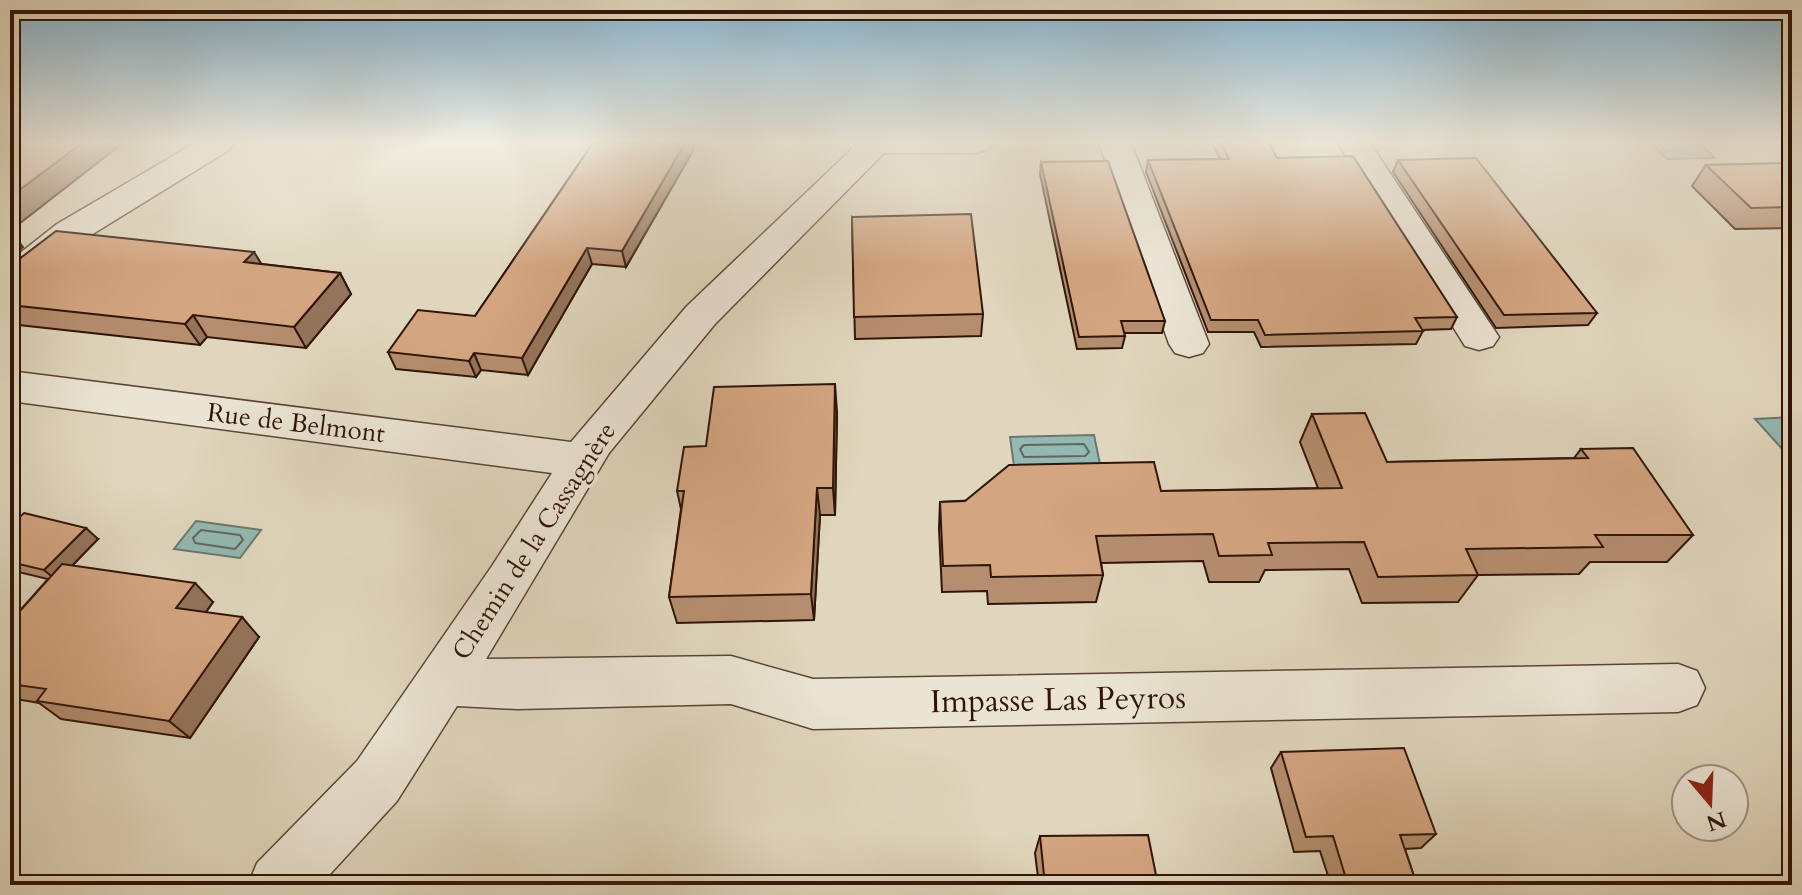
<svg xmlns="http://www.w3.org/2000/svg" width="1802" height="895" font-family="Cardo,serif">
  <rect width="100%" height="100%" fill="#e0d6bd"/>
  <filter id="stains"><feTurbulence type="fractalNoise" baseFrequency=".0025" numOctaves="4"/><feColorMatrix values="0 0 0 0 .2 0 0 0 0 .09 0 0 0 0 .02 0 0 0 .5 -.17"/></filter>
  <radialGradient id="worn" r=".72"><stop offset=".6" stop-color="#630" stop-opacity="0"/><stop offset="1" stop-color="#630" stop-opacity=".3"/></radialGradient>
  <!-- water -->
  <g fill="#94b9b3" stroke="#6c776f" stroke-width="2">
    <polygon points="1700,144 1715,158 1667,159 1653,145"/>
    <polygon points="1792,417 1792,450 1784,451 1755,419"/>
    <polygon points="1094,435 1100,464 1014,466 1010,437"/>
    <polygon points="196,521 261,530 240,558 174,549"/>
  </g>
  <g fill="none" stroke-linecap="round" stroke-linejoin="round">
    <!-- shore -->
    <g stroke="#62675e" stroke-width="2">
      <polygon points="1084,444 1089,452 1085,456 1024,457 1020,449 1024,445"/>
      <polygon points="201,530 240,535 243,540 235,549 195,543 193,538"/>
    </g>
    <defs>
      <g id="street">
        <polygon points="195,143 234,143 229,150 83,240 23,287 10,291 10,261 57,224"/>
        <polygon points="848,143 992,143 987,150 976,153 884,153 715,324 609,453 486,659 731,656 813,679 1678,664 1697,671 1705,688 1697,705 1678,712 813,729 731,704 517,709 457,706 397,801 320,885 248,885 257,863 357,761 492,566 552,473 10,401 10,371 571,442 687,306 852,149"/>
        <polygon points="1099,143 1131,143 1209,344 1203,353 1189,357 1175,353 1169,344"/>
        <polygon points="1338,143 1370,143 1499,337 1493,346 1479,350 1465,346"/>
      </g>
    </defs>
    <!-- street casing -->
    <use href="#street" stroke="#5c4535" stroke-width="3"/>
    <!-- street -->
    <use href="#street" fill="#ebe4d4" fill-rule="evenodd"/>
  </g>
  <!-- wall -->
  <g fill="#b58e6f" stroke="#301508" stroke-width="2">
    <polygon points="593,143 693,143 694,149 626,267 592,264 528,375 481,370 476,377 396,369 388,352 475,316"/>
    <polygon points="1212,143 1269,143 1277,158 1457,317 1451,329 1422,330 1423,331 1416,344 1261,347 1254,332 1208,332 1146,172 1148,160 1220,159"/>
    <polygon points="1398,160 1597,313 1588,325 1496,328 1393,172"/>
    <polygon points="1041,162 1165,321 1162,333 1124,333 1125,336 1122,348 1077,349 1040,174"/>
    <polygon points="1792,163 1792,228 1735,229 1692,186 1706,165"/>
    <polygon points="852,217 983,314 981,336 855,339"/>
    <polygon points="262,264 340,273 351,294 306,348 207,337 200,345 10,324 10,266"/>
    <polygon points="837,412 835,515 820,515 814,620 677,623 669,597 681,509 677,491 706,446"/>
    <polygon points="1312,414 1387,462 1574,458 1581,449 1693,535 1667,562 1590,562 1579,574 1478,575 1458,602 1362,603 1349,569 1265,570 1259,582 1209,582 1203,561 1101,563 1103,575 1096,602 988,604 987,591 942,592 939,529 940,502 1161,491 1318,488 1300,442"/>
    <polygon points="10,526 98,539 72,566 213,602 206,612 259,637 190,738 61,719 39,703 10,698 10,622 48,579 10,570"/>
    <polygon points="1281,752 1436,834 1421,848 1405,849 1417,885 1331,885 1320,851 1294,852 1271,768"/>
    <polygon points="1040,836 1158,885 1039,885 1035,853"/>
  </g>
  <!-- shaded-wall -->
  <g fill="#94745a" stroke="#301508" stroke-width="2">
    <polygon points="82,143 123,143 10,231 23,247 10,258 10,197"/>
    <polygon points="685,143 693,143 694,149 626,267 622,251"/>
    <polygon points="587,248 592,264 528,375 522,358"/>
    <polygon points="254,252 267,273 244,262"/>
    <polygon points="340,273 351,294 306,348 294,327"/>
    <polygon points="193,315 207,337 200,345 185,324"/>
    <polygon points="474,353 481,370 476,377 469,361"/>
    <polygon points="835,384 837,412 835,515 833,488"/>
    <polygon points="817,488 820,515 814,620 811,594"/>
    <polygon points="86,528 98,539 57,581 44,570"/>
    <polygon points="195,583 213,602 195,627 176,608"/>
    <polygon points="242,617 259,637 190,738 169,721"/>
  </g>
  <!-- building -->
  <g fill="#d3a581" stroke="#301508" stroke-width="2">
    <polygon points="10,143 82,143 10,197"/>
    <polygon points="593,143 685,143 622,251 587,248 522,358 474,353 469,361 388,352 418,310 475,316"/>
    <polygon points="1221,143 1269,143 1277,158 1353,156 1457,317 1415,318 1423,331 1265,335 1258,320 1211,320 1148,160 1229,159"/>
    <polygon points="1476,158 1597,313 1504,315 1398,160"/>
    <polygon points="1108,161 1165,321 1121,321 1125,336 1079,337 1041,162"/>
    <polygon points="1792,163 1792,207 1751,208 1706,165"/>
    <polygon points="971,214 983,314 854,317 852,217"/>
    <polygon points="56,231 254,252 244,262 340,273 294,327 193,315 185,324 10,305 10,266"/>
    <polygon points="835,384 833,488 817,488 811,594 669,597 684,491 677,491 684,447 706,446 714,387"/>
    <polygon points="1365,413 1387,462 1588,458 1581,449 1633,448 1693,535 1595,535 1603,547 1466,549 1478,575 1378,577 1364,542 1268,543 1272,555 1219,556 1213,534 1096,536 1103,575 991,577 990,565 943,566 940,502 965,501 1009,465 1154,462 1161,491 1342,488 1312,414"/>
    <polygon points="24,513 86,528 44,570 10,562 10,526"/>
    <polygon points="62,564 195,583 176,608 242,617 169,721 37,701 46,689 10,684 10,622"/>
    <polygon points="1404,748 1436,834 1400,835 1417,885 1348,885 1333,836 1306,837 1281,752"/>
    <polygon points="1148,835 1158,885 1045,885 1040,836"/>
  </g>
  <!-- sky -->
  <linearGradient id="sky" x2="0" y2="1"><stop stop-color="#86b6d3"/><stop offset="0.53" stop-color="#f1ede1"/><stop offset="1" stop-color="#f1ede1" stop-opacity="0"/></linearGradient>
  <rect width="1802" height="268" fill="url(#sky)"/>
  <g text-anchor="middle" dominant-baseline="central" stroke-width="7" stroke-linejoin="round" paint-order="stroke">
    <!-- street labels -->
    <g font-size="26" fill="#301508" stroke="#ebe4d4">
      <text transform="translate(296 423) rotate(7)">Rue de Belmont</text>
      <text transform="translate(534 541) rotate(-57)">Chemin de la Cassagnère</text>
    </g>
    <!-- near-street labels -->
    <g font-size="32" fill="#301508" stroke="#ebe4d4">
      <text transform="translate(1058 700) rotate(-1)">Impasse Las Peyros</text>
    </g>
  </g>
  <!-- margin -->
  <rect width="1802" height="895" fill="none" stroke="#e0d6bd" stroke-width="40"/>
  <rect x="12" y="12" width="1778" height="871" fill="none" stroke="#301508" stroke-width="4"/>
  <rect x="20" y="20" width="1762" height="855" fill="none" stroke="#301508" stroke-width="2"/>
  <!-- north arrow -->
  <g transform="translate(1710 803) rotate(161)"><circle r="38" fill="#ebe4d4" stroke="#a09182" stroke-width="2"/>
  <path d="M0-6L14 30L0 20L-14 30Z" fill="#8f2418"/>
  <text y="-12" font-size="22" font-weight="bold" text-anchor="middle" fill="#301508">N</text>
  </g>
  <rect width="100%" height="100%" filter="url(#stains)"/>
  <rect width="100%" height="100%" fill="url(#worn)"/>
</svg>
